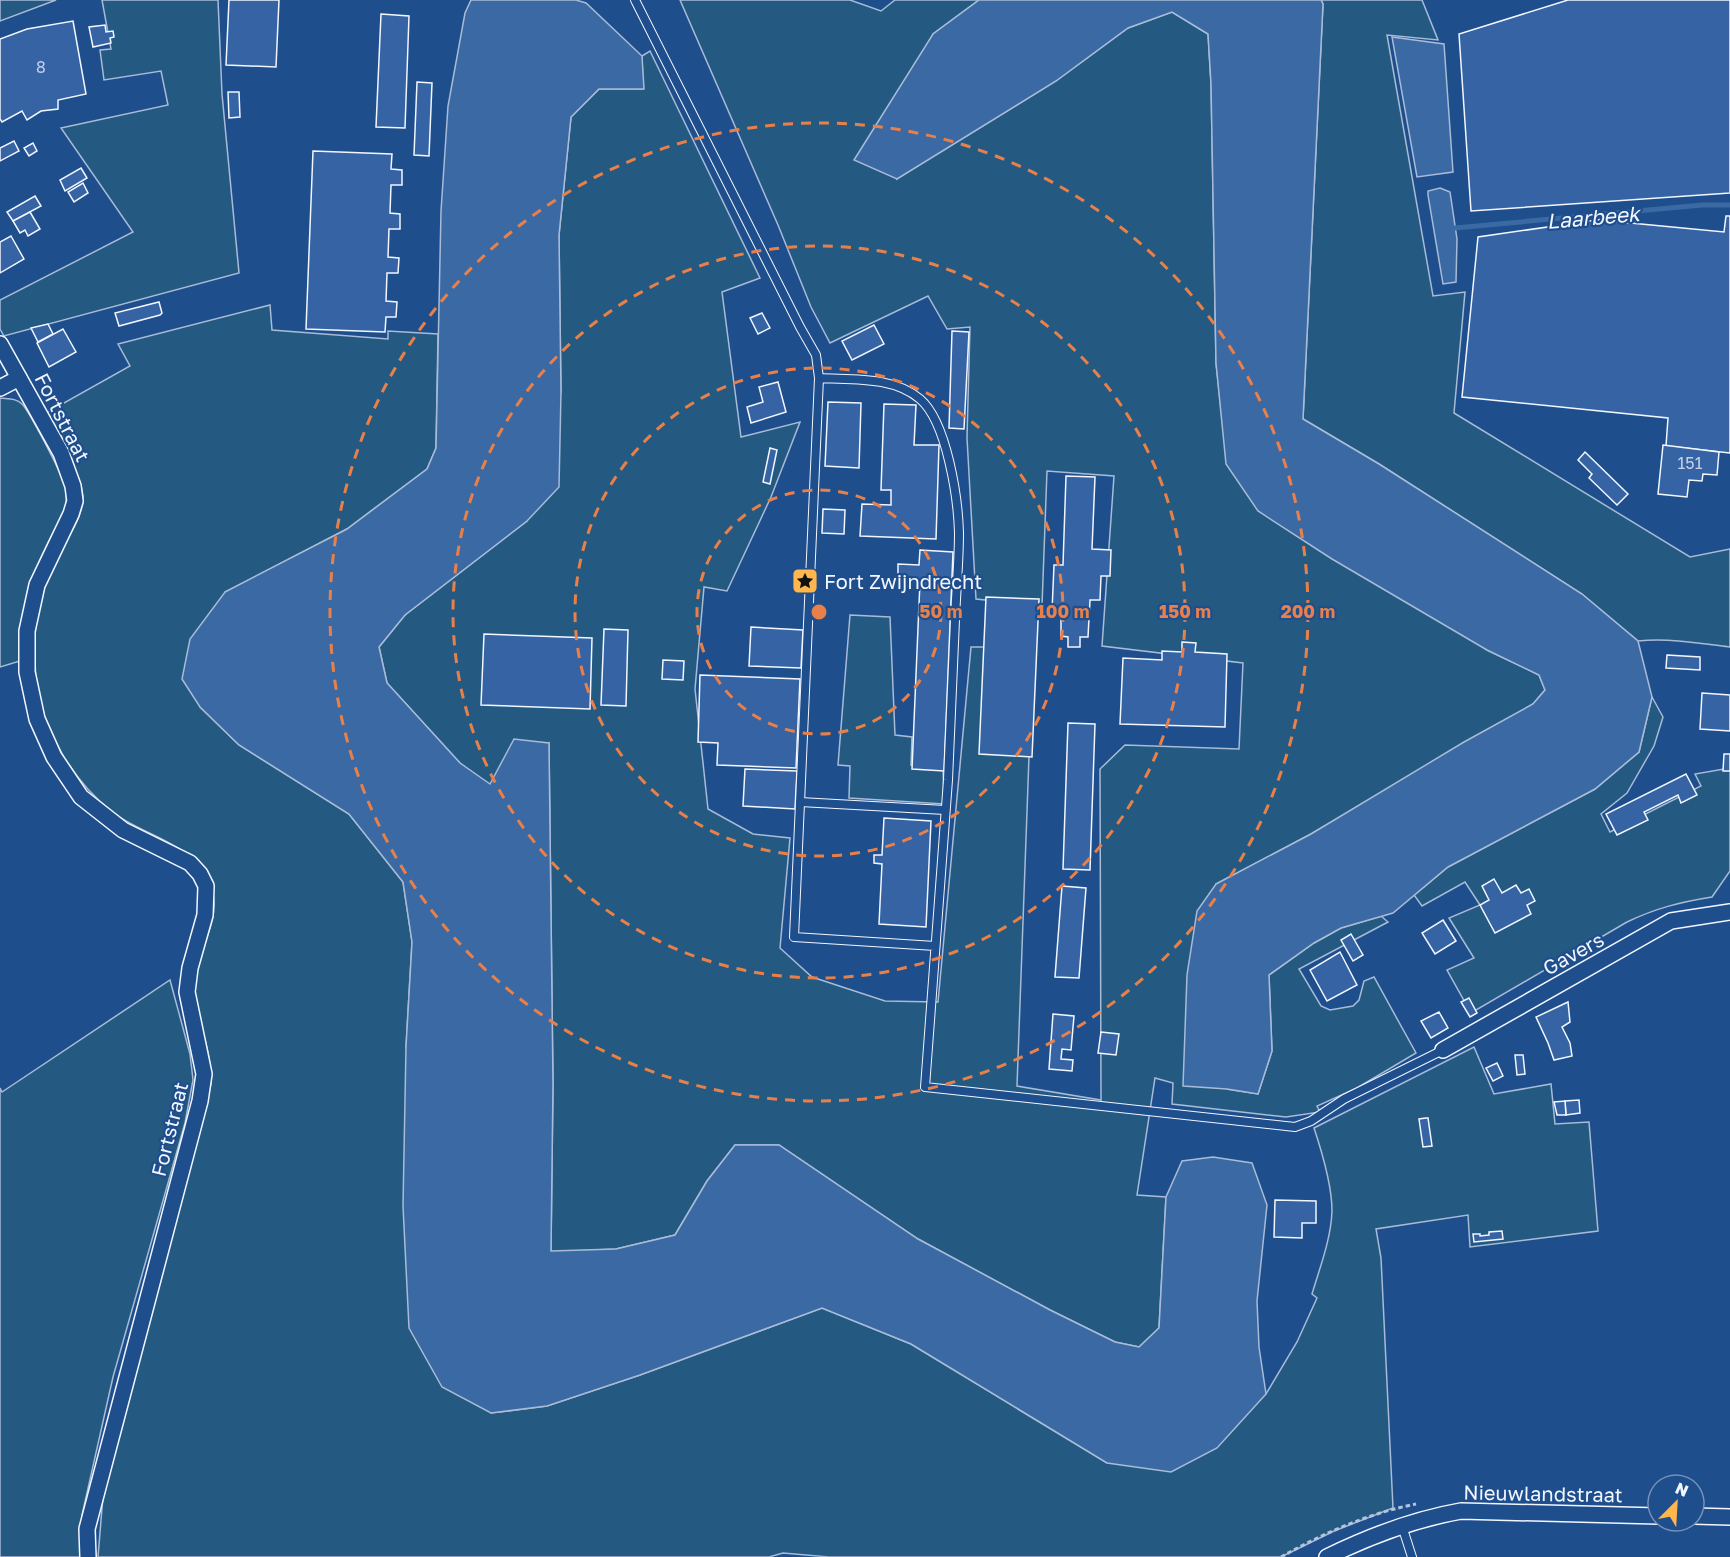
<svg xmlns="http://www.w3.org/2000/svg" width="1730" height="1557" font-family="'Golos Text',sans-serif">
  <rect width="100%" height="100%" fill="#1f4e8c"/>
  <!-- green -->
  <g fill="#245a82" stroke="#a8bbd7" stroke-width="1.5">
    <polygon points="0,0 56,0 0,21"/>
    <polygon points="102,0 218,0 222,94 239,273 4,336 0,329 0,300 133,232 61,128 168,105 161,71 104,80 100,50 111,49"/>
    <polygon points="680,0 850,0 881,11 895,0 979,0 933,34 897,179 1056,81 1128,28 1172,12 1208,34 1211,84 1216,363 1227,464 1487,650 1539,675 1545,690 1533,704 1311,834 1216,884 1227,1089 1258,1094 1272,1051 1269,975 1314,943 1341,928 1381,916 1388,922 1299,969 1321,1006 1330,1010 1353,1006 1359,1000 1364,981 1374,977 1416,1053 1357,1088 1317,1106 1320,1112 1286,1117 1172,1104 1173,1083 1155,1078 1137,1195 1166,1197 1159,1328 1139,1347 1115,1342 1050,1310 918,1239 779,1145 735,1145 707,1181 675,1235 616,1249 551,1252 553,1084 549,743 490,785 460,763 387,683 379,647 405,615 527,521 561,392 559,235 571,117 599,89 643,89 642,56 650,51 760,278 722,292 741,437 800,422 771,497 727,591 704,587 695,689 708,809 753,834 790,838 780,948 812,977 885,1001 938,1002 971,647 1033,647 1017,1086 1101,1100 1100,769 1125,745 1239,749 1243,663 1102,646 1114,476 1047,471 1042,606 976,599 967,438 970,327 947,329 928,296 830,343 811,307 778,225"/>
    <path d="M1321,0H1422L1438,40L1387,35L1433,296L1465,292L1454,413L1690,557L1730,549V647C1699,643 1669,638 1638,641L1582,594L1379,464L1303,419L1323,4Z"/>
    <path d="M270,305L272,330L388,339V331L438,334L436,448L427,469L347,529L225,592L200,707L239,745L349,814L403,882L412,942L406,1047L491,1413L547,1406L640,1375L822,1308L911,1344L1107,1463L1266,1394L1297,1342L1317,1298L1312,1294C1320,1267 1331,1239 1332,1211C1332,1185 1322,1152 1314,1128L1474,1047L1494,1094L1551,1084L1555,1124L1589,1122L1598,1231L1470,1247L1468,1215L1376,1229L1381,1258L1393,1508L1334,1531L1281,1557H829L783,1553L769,1557H98L103,1496L211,1084C212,1059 203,1034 197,1009C196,1002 192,994 193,987C194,956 222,921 212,890C198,842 145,838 111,811C75,782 46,736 37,690C35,681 36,671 35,663C34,631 36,603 48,574C57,553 85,518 83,496C80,472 57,435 46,413L130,366L118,344Z"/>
    <path d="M0,398C8,399 16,398 22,404C30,412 61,473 65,485C66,491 67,502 65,508C62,522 53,532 47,545C29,581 18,621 20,661L0,667Z"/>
    <polygon points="850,615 890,617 895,735 912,737 911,765 943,767 944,804 849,798 850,766 838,765"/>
    <path d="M1652,697L1663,717L1654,746L1627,793L1601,814L1610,832L1701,786L1695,774L1730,768V871L1712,897C1681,902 1656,908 1627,922L1471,1013L1447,970L1474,958L1449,918L1480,905L1465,882L1422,906L1414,895L1448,867L1595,789L1639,752Z"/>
    <polygon points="170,980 190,1054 193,1080 185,1123 113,1377 82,1515 80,1557 0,1557 0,1088 2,1092"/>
  </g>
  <!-- water -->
  <g fill="#3b69a3" stroke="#a8bbd7" stroke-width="1.5">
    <polygon points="471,0 576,0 586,3 642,56 644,89 599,89 571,117 559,235 561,392 559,487 527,521 405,615 379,647 387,683 460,763 490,784 514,739 549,743 553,1084 551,1251 616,1249 675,1235 707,1181 735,1145 779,1145 918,1239 1050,1310 1115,1342 1139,1347 1159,1328 1166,1197 1182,1161 1213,1157 1252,1163 1267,1205 1257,1301 1259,1347 1266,1394 1217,1448 1171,1472 1107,1463 911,1344 822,1308 640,1375 547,1406 491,1413 442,1387 409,1328 403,1206 406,1047 412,942 403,882 349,814 239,745 200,707 182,679 190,639 225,592 347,529 427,469 436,448 441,211 448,106 465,13"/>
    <polygon points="979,0 1321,0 1323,4 1303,419 1379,464 1582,594 1638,641 1652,697 1639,752 1595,789 1448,867 1393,913 1341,928 1314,943 1269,975 1272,1051 1258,1094 1227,1089 1183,1086 1187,975 1197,911 1216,884 1311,834 1464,742 1533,704 1545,690 1539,675 1487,650 1332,559 1258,511 1226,464 1216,363 1211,84 1208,34 1172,12 1128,28 1056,81 897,179 854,160 933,34"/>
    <polygon points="1392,37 1444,44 1453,172 1417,177"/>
    <polygon points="1440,188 1450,192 1457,239 1456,282 1443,284 1428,195 1428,191"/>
  </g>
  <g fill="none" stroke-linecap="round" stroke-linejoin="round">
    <!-- stream -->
    <polyline stroke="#3b69a3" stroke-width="5" points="1455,228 1702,205 1730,205"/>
  </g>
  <!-- building -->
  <g fill="#3563a3" stroke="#f2f6ff" stroke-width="1.5">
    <polygon points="229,0 279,0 276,67 226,65"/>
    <polygon points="1568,0 1730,0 1730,193 1471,211 1459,34"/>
    <polygon points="381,14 409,16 405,128 376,127"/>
    <polygon points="73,21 86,94 58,100 58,109 41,111 27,120 22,111 2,122 0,119 0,39 27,29"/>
    <polygon points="105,25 106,32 113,31 114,37 110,38 111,43 93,47 89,27"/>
    <polygon points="417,82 432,83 429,156 414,155"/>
    <polygon points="228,92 239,92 240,117 229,118"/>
    <polygon points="14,141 19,151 0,161 0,148"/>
    <polygon points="33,143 37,151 29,156 24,148"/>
    <polygon points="313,151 392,154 391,169 402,170 402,185 391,185 390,213 400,214 400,229 389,229 388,257 399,258 398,273 387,273 386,301 397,302 396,317 386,317 385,332 306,329"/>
    <polygon points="81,168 87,178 65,191 60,180"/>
    <polygon points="83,183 88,193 74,202 68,192"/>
    <polygon points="35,196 41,206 13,221 7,212"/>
    <polygon points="30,212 40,229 28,236 25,230 20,233 13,221"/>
    <polygon points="1726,216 1730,216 1730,453 1666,446 1668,418 1462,397 1478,237 1610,218 1610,221 1724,232"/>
    <polygon points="11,236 24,259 0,273 0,242"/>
    <polygon points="159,302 162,313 160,315 119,326 115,313"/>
    <polygon points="762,313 770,328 758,334 750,318"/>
    <polygon points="48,324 53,334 38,342 31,328"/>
    <polygon points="874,325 884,344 852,360 842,341"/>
    <polygon points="63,329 76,352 49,367 37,343"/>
    <polygon points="952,331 969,332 964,429 949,428"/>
    <polygon points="778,382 786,412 751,423 747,407 763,402 759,387"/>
    <polygon points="828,402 861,403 859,468 825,466"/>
    <polygon points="884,404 916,405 914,445 939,445 936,539 860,536 862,504 891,505 891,490 881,490"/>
    <polygon points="1663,445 1719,452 1717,475 1703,474 1702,481 1689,480 1687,497 1658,494"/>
    <polygon points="770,448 777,450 770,484 763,482"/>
    <polygon points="1585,452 1628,494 1617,505 1589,478 1592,474 1578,460"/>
    <polygon points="1066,476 1095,477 1092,549 1111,550 1110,576 1101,576 1100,600 1090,600 1088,637 1080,637 1080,647 1068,647 1068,637 1061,636 1061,612 1052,611 1054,565 1063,565"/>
    <polygon points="823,509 845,510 844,534 822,533"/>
    <polygon points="920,550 953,552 944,771 912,769 920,581 898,580 898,564 919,565"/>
    <polygon points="986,597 1039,599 1032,757 979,754"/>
    <polygon points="751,627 803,630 801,668 749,666"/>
    <polygon points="604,629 628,630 626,706 601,705"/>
    <polygon points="484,634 592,638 590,709 481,705"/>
    <polygon points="1182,642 1196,643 1195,652 1227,654 1225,727 1120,724 1123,658 1162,660 1162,651 1182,652"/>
    <polygon points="1667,655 1700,657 1700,670 1666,668"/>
    <polygon points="663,660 684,661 683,680 662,679"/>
    <polygon points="700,675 800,679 796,768 717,765 718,743 698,742"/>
    <polygon points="1702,693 1730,695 1730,731 1700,729"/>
    <polygon points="1068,723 1095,724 1090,870 1063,869"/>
    <polygon points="1724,754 1730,754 1730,771 1723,771"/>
    <polygon points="745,769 797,771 795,809 743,806"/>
    <polygon points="1686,774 1697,795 1681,803 1678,795 1644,812 1648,820 1617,835 1606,814"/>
    <polygon points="884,818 931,821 926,927 879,924 882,864 874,863 874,855 882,855"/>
    <polygon points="1494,879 1502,893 1516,885 1521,893 1529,889 1535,901 1527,905 1531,914 1495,933 1480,905 1489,900 1482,886"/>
    <polygon points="1062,886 1086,888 1079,978 1055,977"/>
    <polygon points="1443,920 1456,941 1435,954 1422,933"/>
    <polygon points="1351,934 1363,955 1353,961 1341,940"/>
    <polygon points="1340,952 1357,985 1327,1001 1310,970"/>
    <polygon points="1469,998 1477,1013 1470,1017 1461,1002"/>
    <polygon points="1568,1002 1570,1022 1562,1027 1570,1043 1572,1056 1554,1060 1548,1043 1536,1017"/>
    <polygon points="1439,1012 1448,1028 1431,1038 1421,1021"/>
    <polygon points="1053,1014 1074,1016 1071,1050 1062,1049 1061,1059 1073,1060 1072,1071 1049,1069"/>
    <polygon points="1101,1032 1119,1034 1116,1055 1098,1053"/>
    <polygon points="1515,1055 1523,1055 1525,1074 1517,1075"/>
    <polygon points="1497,1063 1503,1076 1493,1081 1486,1068"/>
    <polygon points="1579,1100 1580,1113 1566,1115 1565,1101"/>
    <polygon points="1565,1101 1566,1115 1557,1115 1554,1102"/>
    <polygon points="1426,1118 1428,1118 1432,1146 1423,1147 1419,1119"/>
    <polygon points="1275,1200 1316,1201 1316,1223 1302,1223 1302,1238 1274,1237"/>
    <polygon points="1502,1231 1503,1239 1474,1242 1473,1234 1480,1234 1480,1236 1489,1235 1489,1232"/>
  </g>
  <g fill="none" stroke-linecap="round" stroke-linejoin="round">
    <defs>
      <g id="lane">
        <polyline points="635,0 800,327 816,355 819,378"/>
        <polyline points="800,802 945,810"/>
        <path d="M935,946L794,937L819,378C853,380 893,376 920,399C947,422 958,498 959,533C959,562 956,591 955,620C953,673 950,726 948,780C940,882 933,985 925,1087L1295,1127L1311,1121L1344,1099L1443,1050"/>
        <polyline points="1402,1526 1412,1557"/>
      </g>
      <g id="street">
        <polyline points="0,344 61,453 73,486 75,501 71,514 37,585 27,631 27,672 37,719 54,757 81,797 123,830 190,863 200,874 206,886 205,915 190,968 187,992 204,1074 200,1101 87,1529 88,1557"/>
        <polyline points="0,388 19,378"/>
        <polyline points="1443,1050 1671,921 1730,912"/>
        <polyline points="1694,1516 1730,1517"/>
        <path d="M1327,1557C1370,1536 1415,1519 1461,1511L1658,1516"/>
      </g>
    </defs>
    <!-- lane casing -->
    <use href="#lane" stroke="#f2f6ff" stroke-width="10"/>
    <!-- street casing -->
    <use href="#street" stroke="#f2f6ff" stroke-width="18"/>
    <!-- path -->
    <path stroke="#b3c4dc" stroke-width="3" stroke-dasharray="4.5 3" stroke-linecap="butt" d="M1281,1557C1322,1534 1369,1513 1416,1504"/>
    <!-- lane -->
    <use href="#lane" stroke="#1f4e8c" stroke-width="8"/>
    <!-- street -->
    <use href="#street" stroke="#1f4e8c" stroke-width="15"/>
  </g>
  <!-- distance rings -->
  <g fill="none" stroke="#ea8049" stroke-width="3" stroke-dasharray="10 8">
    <circle cx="819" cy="612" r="122"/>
    <circle cx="819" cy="612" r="244"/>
    <circle cx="819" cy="612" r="366"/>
    <circle cx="819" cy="612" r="489"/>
  </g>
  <!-- icons -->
  <defs>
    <symbol id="sight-square" viewBox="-11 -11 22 22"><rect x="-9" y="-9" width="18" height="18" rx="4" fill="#ffb74d" stroke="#1f4e8c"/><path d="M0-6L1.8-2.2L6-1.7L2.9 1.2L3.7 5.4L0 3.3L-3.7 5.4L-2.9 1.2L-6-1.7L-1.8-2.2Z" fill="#111"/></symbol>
  </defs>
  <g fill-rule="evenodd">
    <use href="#sight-square" x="790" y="566" width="30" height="30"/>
  </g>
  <g text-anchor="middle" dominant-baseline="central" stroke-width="4.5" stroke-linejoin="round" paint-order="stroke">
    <!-- number labels -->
    <g font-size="16" fill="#c3d1e8">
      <text x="41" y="67">8</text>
      <text x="1690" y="463">151</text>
    </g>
    <!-- street labels -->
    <g font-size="20" fill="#f2f6ff" stroke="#1f4e8c">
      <text transform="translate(63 417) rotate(63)">Fortstraat</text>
      <text transform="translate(1573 953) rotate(-29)">Gavers</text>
      <text transform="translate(169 1129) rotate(-76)">Fortstraat</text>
      <text transform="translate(1543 1493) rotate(1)">Nieuwlandstraat</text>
    </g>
    <!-- poi labels -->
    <g font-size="20" fill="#f2f6ff" stroke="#1f4e8c" text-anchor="start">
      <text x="824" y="581">Fort Zwijndrecht</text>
    </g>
    <!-- water labels -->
    <g font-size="21" font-style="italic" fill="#f2f6ff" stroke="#1f4e8c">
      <text transform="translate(1593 217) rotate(-5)">Laarbeek</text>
    </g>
  </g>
  <circle cx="819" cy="612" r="9" fill="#ea8049" stroke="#1f4e8c" stroke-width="3"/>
  <g font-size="18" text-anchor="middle" font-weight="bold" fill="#ea8049" stroke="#1f4e8c" stroke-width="4.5" stroke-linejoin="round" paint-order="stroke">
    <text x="941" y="618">50 m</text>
    <text x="1063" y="618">100 m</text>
    <text x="1185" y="618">150 m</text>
    <text x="1308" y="618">200 m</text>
  </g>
  <!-- north arrow -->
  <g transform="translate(1676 1503) rotate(24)"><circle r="28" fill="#1f4e8c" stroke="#7391ba" stroke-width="1.5"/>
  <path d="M0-4.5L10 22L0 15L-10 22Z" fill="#ffb74d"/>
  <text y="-9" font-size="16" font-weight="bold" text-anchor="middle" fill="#f2f6ff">N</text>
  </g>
</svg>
